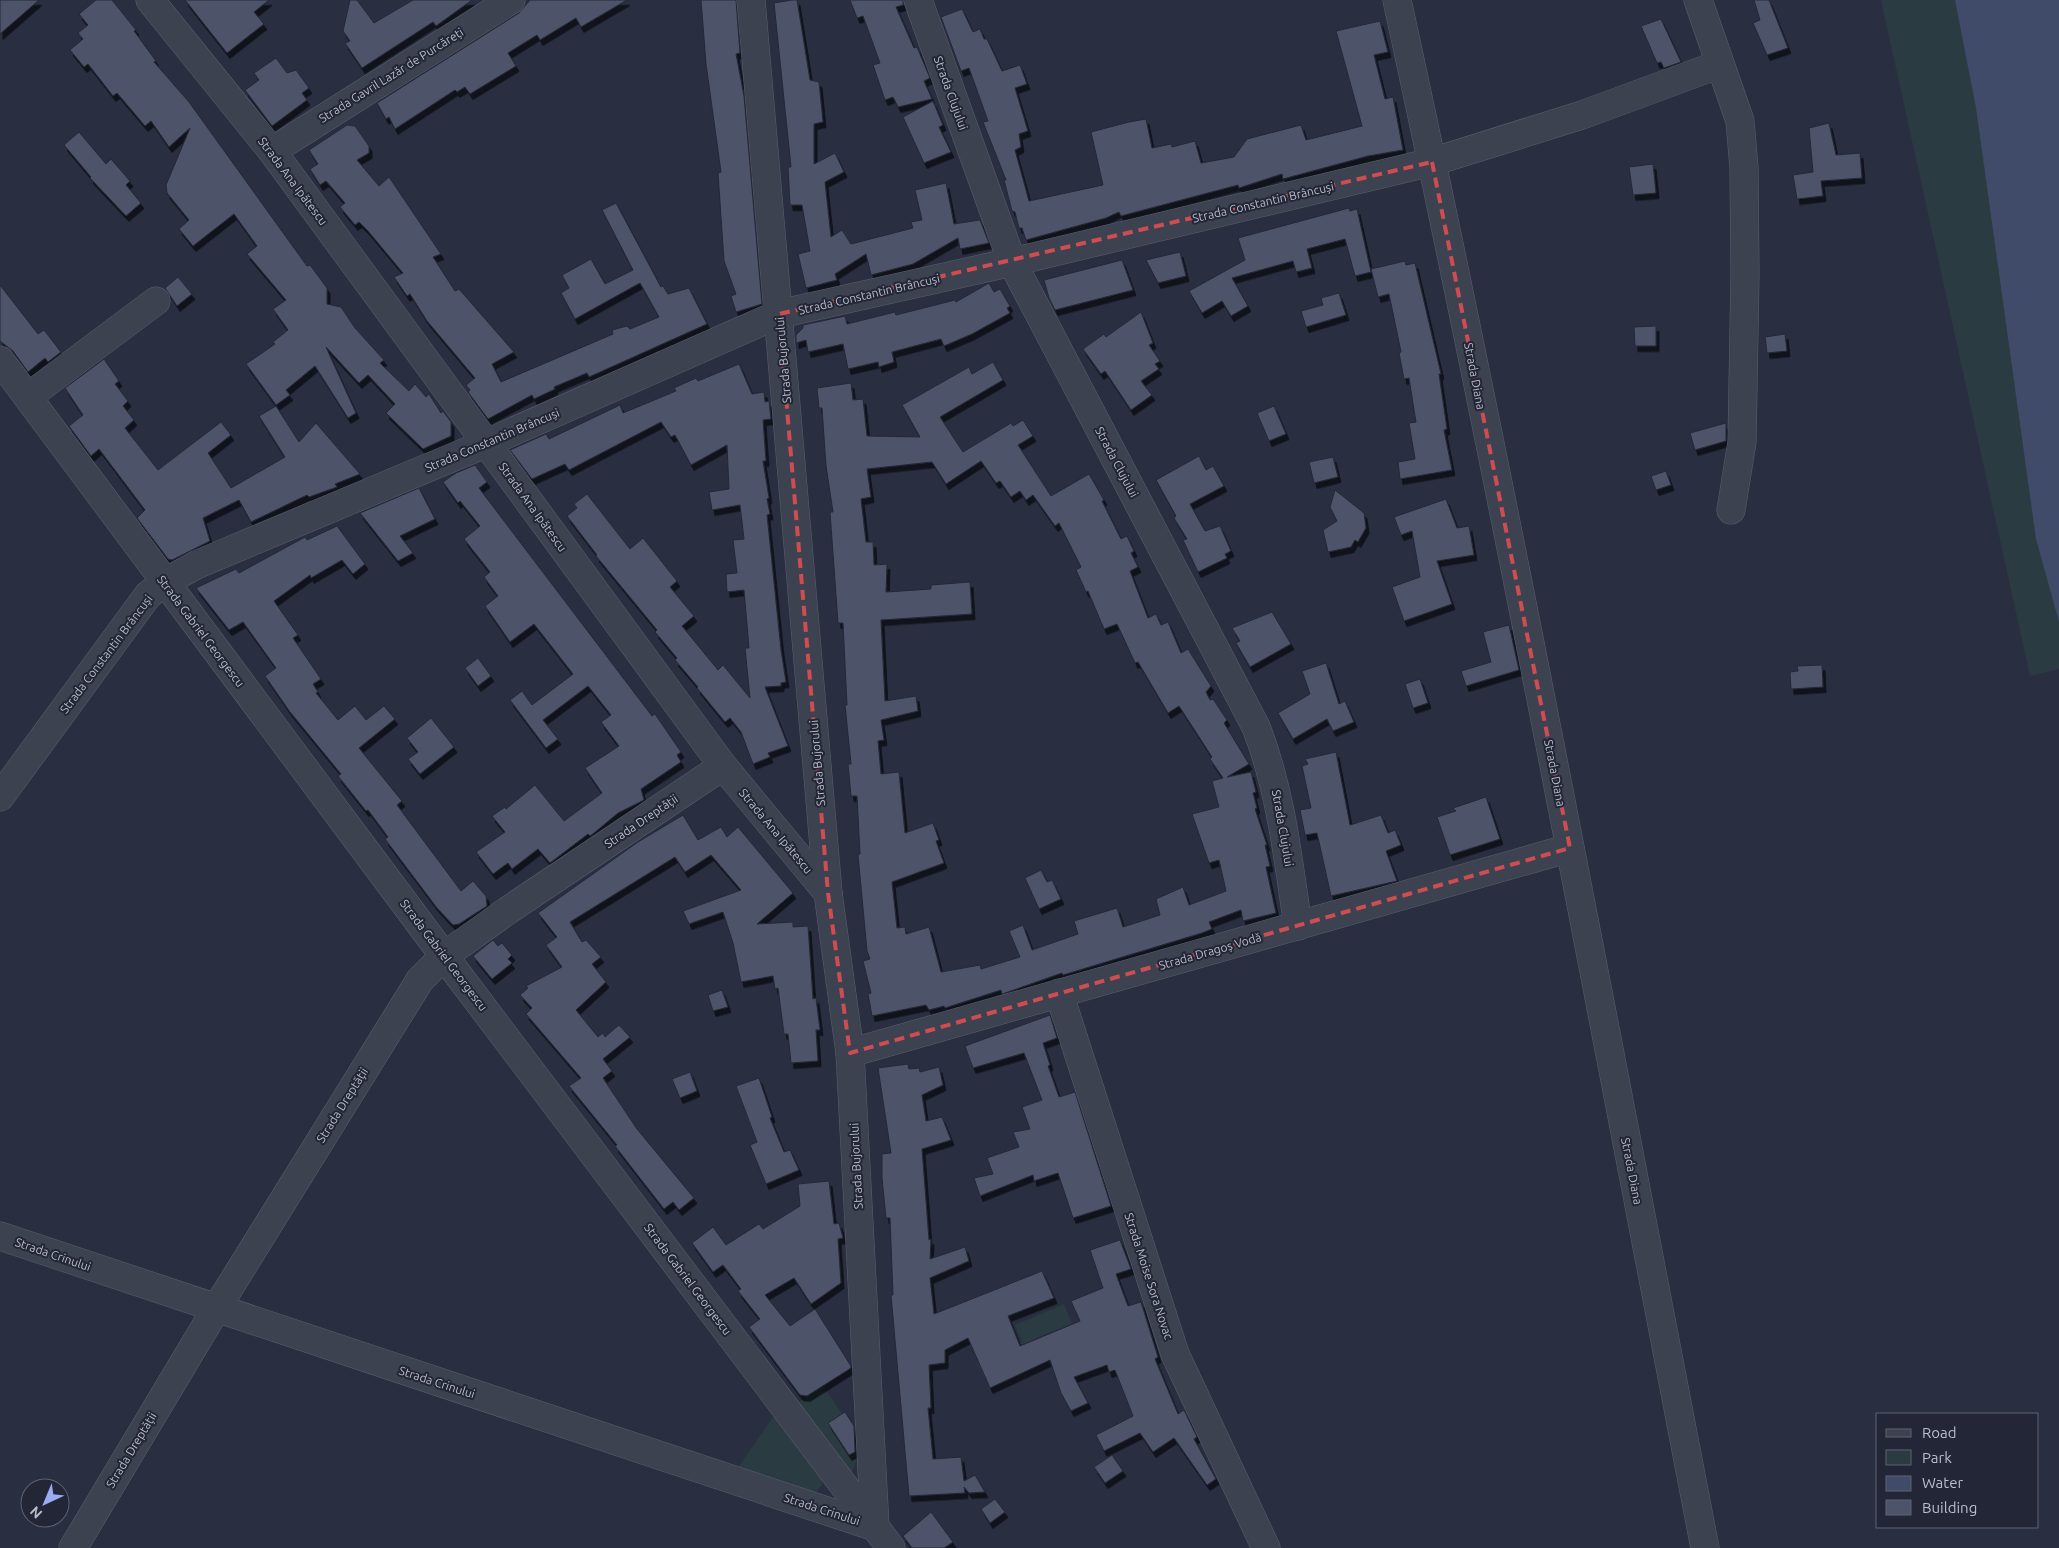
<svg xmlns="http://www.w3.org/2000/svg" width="2059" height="1548" font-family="Ubuntu,sans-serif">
  <defs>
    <filter id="shadow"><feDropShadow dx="3" dy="5.5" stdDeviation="0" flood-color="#0009"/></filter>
  </defs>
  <rect width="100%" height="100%" fill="#292f41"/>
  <!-- green -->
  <g fill="#2b3b42">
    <polygon points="1881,0 2059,0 2059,669 2030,676"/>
    <polygon points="1064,1304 1072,1324 1036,1338 1041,1349 1074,1354 1049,1365 1041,1350 984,1376 977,1363 1022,1342 1015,1325"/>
    <polygon points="823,1386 842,1414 828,1423 849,1455 862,1447 849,1479 793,1406"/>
    <polygon points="774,1416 822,1477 822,1485 816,1492 804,1493 734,1473"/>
  </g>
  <!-- water -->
  <polygon fill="#404a69" points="1955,0 2059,0 2059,622 2036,539 1976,108"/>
  <!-- building -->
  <g fill="#4d5368" stroke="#242838" fill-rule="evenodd" filter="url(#shadow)">
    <polygon points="0,0 39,0 0,34"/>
    <polygon points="96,0 112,0 136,30 134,31 156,61 154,62 189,102 307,266 310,265 327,288 327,304 341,307 355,328 384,360 380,363 409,391 415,384 426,397 429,394 441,413 443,411 451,422 451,436 423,449 386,413 395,404 368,375 359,383 326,347 356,413 348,418 315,366 286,390 290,395 276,405 246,364 275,344 273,342 288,330 273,309 286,300 247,254 257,246 234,214 193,246 179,229 189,220 167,193 166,185 190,128 169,147 151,121 145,126 117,93 113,96 88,64 84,67 70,50 83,39 78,33 88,25 79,14"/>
    <polygon points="185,0 269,0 254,12 264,24 227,53"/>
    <polygon points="350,0 357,0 374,23 413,0 472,0 436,26 433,22 362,68 345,43 350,41 343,31"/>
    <polygon points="530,0 627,0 581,27 576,18 540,40 537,35 508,53 516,66 470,94 465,87 457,92 455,90 395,129 389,117 386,119 377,103 519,13"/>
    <polygon points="701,0 736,0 740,53 736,54 744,96 762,304 736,312 731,296 736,294 724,261 718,173 721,172 706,64"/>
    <polygon points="792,0 797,0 810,80 819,82 823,122 814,124 814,164 835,153 844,172 825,182 831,237 842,230 851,244 913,228 911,222 922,220 915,190 946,183 954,224 980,220 989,243 960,249 958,238 913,264 871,275 866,254 835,274 837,280 806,288 798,254 810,251 802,205 790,205 788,167 791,167 774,3"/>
    <polygon points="850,0 903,0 903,5 896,7 914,48 917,47 930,78 924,81 932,99 898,107 893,97 885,100 873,65 880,63 863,16 857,18"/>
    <polygon points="1754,0 1769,0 1788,48 1767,55 1753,23 1760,20"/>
    <polygon points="962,9 973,32 980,29 984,39 987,39 1002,71 1020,65 1027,84 1015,88 1028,131 1019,134 1021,147 1015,150 1029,201 1103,185 1091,132 1129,122 1146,119 1152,148 1171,144 1172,147 1195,141 1201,163 1234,157 1247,139 1301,125 1306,140 1362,126 1336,31 1380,21 1388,52 1374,55 1385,99 1393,97 1403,150 1368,156 1283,179 1282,174 1239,188 1238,185 1121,216 1119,212 1106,218 1026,240 1022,228 1019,228 1015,212 1012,211 1004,180 1006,180 983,122 988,121 969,68 961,71 941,17"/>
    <polygon points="1661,19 1681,62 1664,68 1661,62 1657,63 1641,26"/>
    <polygon points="276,58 287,73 296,70 309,88 302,93 307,100 272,126 245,90 259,80 254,73"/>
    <polygon points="933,101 943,125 939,127 951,152 924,163 903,117"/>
    <polygon points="1829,123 1836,155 1860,153 1862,178 1821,181 1823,196 1797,199 1793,175 1813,172 1809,128"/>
    <polygon points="347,125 355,126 369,146 369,153 357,160 379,186 389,177 441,254 433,257 455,291 459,289 514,352 492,364 501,382 613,334 612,330 627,326 630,329 659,317 640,283 575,319 561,293 569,288 562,275 591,259 605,284 633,270 602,210 616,203 661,287 663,286 668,294 689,288 707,324 589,377 587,373 554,387 555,389 534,399 532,395 488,419 468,392 470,390 466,385 475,378 427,321 410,294 407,296 394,277 403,273 368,231 359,222 355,225 340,207 345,203 326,181 320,185 310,169 318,164 309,150"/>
    <polygon points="79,132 106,164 111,159 130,181 126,185 141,203 126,216 90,178 91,177 64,145"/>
    <polygon points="1653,164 1656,193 1633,195 1629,167"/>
    <polygon points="1349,208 1350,211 1357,209 1371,272 1355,276 1345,239 1307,249 1312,268 1296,272 1293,261 1232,278 1248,306 1231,316 1222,301 1202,313 1189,291 1245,260 1238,238"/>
    <polygon points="1180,252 1186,276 1158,283 1146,260"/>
    <polygon points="1122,260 1133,290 1055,310 1049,298 1044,280"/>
    <polygon points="1405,261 1406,265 1415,263 1441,374 1439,374 1447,429 1444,430 1452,470 1400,479 1398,462 1415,459 1409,423 1416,422 1414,410 1409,378 1404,379 1399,353 1401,352 1389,294 1378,297 1371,269"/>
    <polygon points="178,277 192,294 177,306 165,288"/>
    <polygon points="989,283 994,292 1000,289 1010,306 1007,308 1010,313 972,334 944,346 941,339 892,352 894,362 879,367 878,362 848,369 843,344 808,352 806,340 796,343 796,335 803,328 803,325 845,316 847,324 895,312 896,315 955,300 956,302"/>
    <polygon points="0,285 38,334 44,330 61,352 48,362 45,358 28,372 13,351 0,341"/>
    <polygon points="1339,293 1346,315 1306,327 1301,311 1323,305 1321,298"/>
    <polygon points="1141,312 1153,343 1149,345 1160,361 1155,364 1159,369 1141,381 1152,395 1131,410 1105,371 1101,374 1083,349 1104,334 1106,337"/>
    <polygon points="1656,326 1656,346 1635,346 1634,327"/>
    <polygon points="1785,334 1787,351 1767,353 1765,337"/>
    <polygon points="104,359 119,381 115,384 128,401 123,406 134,420 125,428 158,470 221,422 231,435 208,453 231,488 285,457 259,416 276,406 299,442 316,423 360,474 335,484 337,487 309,497 307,495 251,522 239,500 203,518 210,541 172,560 168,559 137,518 145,510 99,449 91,456 69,426 83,415 65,388"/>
    <path d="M993,362L1003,380L940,417L963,452L1011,423L1013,426L1023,420L1033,436L1018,445L1051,496L1089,474L1104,500L1102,501L1121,539L1127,536L1134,551L1131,553L1138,567L1130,571L1148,618L1156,614L1161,625L1168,622L1181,653L1188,649L1211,686L1206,692L1210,700L1213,699L1227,720L1224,723L1249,764L1227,777L1251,772L1256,792L1253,793L1257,808L1255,809L1267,845H1265L1270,866L1266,867L1276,913L1243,921L1241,910L1209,922L1212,929L1202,933L1063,975L1062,973L1008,992L1002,994L1001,990L945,1008L944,1006L929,1010L926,1005L872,1016L868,994L871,993L863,961L870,959L867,951L858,855L860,854L857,796H851L848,764H851L845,705H847L843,623H838L830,512H833L826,466L822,408H819L817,388L851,383L853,400L863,399L867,436L920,437L902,405L969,367L972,374ZM981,461L996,483L1000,481L1011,497L1020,491L1026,500L1033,495L1055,526L1059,523L1081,567L1076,570L1086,592L1088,591L1104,629L1117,624L1135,663L1138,662L1168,713L1179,706L1212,757L1210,759L1223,778L1212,781L1219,807L1192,814L1209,863L1219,860L1226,891L1189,905L1183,887L1156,899L1160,915L1123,927L1117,908L1074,921L1078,934L1032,950L1023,925L1009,931L1020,957L981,969L980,965L941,972L929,927L906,934L905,927L897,928L892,882L944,863L936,841L939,840L933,823L905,833L899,772L881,774L878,741L884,740L881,720L918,711L916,696L885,701L881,620L972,614L970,582L931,585V589L886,592L887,564L874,565L873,542H866L861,499L871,497L867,469L932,462L946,484Z"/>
    <polygon points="739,364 752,394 764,392 765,402 769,401 771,419 763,420 766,461 763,461 769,498 767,499 770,514 767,515 781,650 786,682 781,683 781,686 765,687 788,746 768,753 770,757 753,764 741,732 730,718 725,722 697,688 698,687 675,660 677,658 655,632 657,630 596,556 597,555 567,516 577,508 574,504 587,494 630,549 643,538 677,581 670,587 694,616 682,626 718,670 723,665 750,698 745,648 749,648 744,590 727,592 726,574 737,573 733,540 744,539 740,505 712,510 709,492 729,489 727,445 691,465 675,435 671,437 661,422 569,470 565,464 532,479 510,450 546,434 549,439 620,405 623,413 676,391 674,388 696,378 698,381"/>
    <polygon points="1274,406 1286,434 1269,441 1257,413"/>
    <polygon points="1726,423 1726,441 1695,450 1690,433"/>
    <polygon points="1199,456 1206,470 1213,466 1224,486 1190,504 1205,531 1220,526 1231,551 1225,554 1227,558 1198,572 1183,540 1187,539 1174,518 1176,516 1156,480"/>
    <polygon points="1333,457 1338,477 1314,483 1309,462"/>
    <polygon points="475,465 487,482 479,488 652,716 655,714 681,752 677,755 681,762 641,789 644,800 618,813 594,833 590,836 588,834 550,863 538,849 512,869 508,863 493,874 476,852 505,832 492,816 505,807 506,809 535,785 564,821 602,793 585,768 619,746 601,722 611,715 588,686 543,720 558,739 546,748 510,700 522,691 532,705 573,674 534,624 510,642 485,606 498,596 484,577 490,572 464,539 480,526 460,501 458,503 443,482 456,473"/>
    <polygon points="1666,471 1671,485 1656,490 1651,476"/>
    <polygon points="419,488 435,519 400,536 413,553 398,561 360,513"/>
    <polygon points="1335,490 1364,513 1366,528 1358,542 1355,540 1351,547 1328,552 1323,530 1337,521 1330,507"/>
    <polygon points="1446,499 1457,528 1469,526 1474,555 1437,561 1452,604 1404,621 1392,587 1420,577 1412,531 1401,535 1394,517"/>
    <polygon points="337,526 365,564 353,574 342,560 311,578 310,575 274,601 298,635 293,638 321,679 313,684 318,692 316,693 338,720 355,706 366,720 384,706 395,719 359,748 402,801 397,805 461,891 473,881 486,896 487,906 459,924 453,925 437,908 385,839 388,837 368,810 366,811 338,776 341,774 290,712 265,676 276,668 243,622 229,630 196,588 236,569 239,573 305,537 307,540"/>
    <polygon points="1272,612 1291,644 1250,667 1236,643 1240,641 1232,628"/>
    <polygon points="1509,625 1519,670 1466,686 1461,671 1491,662 1483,632"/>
    <polygon points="478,658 491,676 478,686 465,668"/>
    <polygon points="1326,663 1339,704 1345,701 1354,722 1333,731 1327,719 1293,739 1278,713 1310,694 1302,671"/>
    <polygon points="1822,665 1823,687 1791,689 1790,672 1798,671 1797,666"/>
    <polygon points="1420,679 1428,703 1413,708 1405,684"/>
    <polygon points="431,718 454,747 420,774 408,759 418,752 407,738"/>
    <polygon points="1336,752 1350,825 1381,815 1388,833 1395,830 1401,845 1386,851 1397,881 1331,896 1317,833 1305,835 1300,810 1311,808 1302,766 1308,764 1305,759"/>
    <polygon points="1486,797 1500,839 1450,855 1437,817 1456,811 1453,808"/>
    <polygon points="683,815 698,840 721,827 727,837 738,827 793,893 757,924 793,922 793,927 808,926 813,999 816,998 820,1030 816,1030 818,1061 791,1063 788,1034 784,1034 778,988 775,989 773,976 741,982 733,943 723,912 689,924 683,911 741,890 711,855 685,872 675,857 570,922 582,942 586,940 601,957 592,964 606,982 576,1010 598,1037 603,1033 605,1037 619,1025 630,1037 603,1059 612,1071 603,1078 637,1129 694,1198 679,1210 673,1202 664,1209 615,1146 617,1145 569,1086 581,1078 526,1014 532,1008 520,995 528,988 526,986 562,967 546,945 557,937 538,913 638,842"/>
    <polygon points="1041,870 1047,882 1052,880 1061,899 1039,909 1025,878"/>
    <polygon points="493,940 498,946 502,943 512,955 508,959 512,963 492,979 473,956"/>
    <polygon points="722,990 728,1007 713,1011 708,995"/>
    <polygon points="1050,1015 1057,1038 1043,1043 1050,1065 1048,1066 1059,1097 1075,1092 1111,1206 1073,1218 1058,1173 1034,1181 1033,1175 980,1196 974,1178 993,1174 987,1158 1019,1147 1013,1132 1030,1129 1022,1107 1042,1100 1024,1053 973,1068 965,1046"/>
    <polygon points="908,1064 909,1069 919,1068 920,1072 939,1067 943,1085 922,1095 926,1121 942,1117 951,1140 922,1149 929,1240 931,1239 930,1259 965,1247 969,1261 930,1278 934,1314 1042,1271 1054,1298 1008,1316 1020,1346 1080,1321 1071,1301 1103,1288 1090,1250 1120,1240 1131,1269 1116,1274 1128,1306 1141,1302 1158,1357 1155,1359 1178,1414 1184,1410 1197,1437 1194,1439 1216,1479 1207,1485 1174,1438 1153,1452 1140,1433 1104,1451 1096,1435 1133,1416 1115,1370 1109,1372 1107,1365 1074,1377 1088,1403 1071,1411 1061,1393 1050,1360 990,1388 968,1338 945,1350 945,1363 929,1365 931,1408 928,1408 933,1459 961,1457 964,1481 975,1475 985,1492 969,1493 964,1487 965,1493 909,1496 891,1295 893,1295 890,1218 886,1218 882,1178 882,1154 891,1153 878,1068"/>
    <polygon points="690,1072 697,1091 680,1098 672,1079"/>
    <polygon points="759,1078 772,1117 770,1118 784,1152 790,1150 799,1170 766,1184 750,1145 757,1142 736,1086"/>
    <polygon points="829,1181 834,1224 839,1223 843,1238 838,1239 841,1283 811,1304 794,1278 765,1295 790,1326 815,1309 851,1366 851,1368 807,1396 800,1395 749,1327 760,1319 738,1291 741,1289 723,1265 713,1272 692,1243 713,1227 726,1245 759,1224 763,1229 800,1206 798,1184"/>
    <polygon points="845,1412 854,1426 855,1452 849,1455 828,1423"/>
    <polygon points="1112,1455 1123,1471 1105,1483 1094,1467"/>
    <polygon points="995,1499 1005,1512 990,1523 981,1509"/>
    <polygon points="931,1512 953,1542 944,1548 912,1548 903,1536"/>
  </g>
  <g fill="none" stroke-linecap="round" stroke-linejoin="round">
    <defs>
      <g id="minor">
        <polyline points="150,0 272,151 723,766 828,893"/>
        <polyline points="751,0 828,893 850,1053 875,1527"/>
        <path d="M918,0L1012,262L1256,727C1281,791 1288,859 1298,926"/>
        <path d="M1397,0C1509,514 1605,1031 1705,1548"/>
        <polyline points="1698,0 1740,121 1744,168 1745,274 1742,442 1731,510"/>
        <polyline points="272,151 511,0"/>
        <polyline points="0,360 444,956 891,1548"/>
        <polyline points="29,396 156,301"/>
        <polyline points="0,797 148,595 165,582 198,564 487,443 779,314 1012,262 1432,162 1582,115 1720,64"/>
        <polyline points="1059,993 1175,1354 1266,1548"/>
        <polyline points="850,1053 1570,848"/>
        <polyline points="0,1236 875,1527"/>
        <polyline points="73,1548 216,1309 420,980 444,956 507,911 723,766"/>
      </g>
    </defs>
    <!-- minor casing -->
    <use href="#minor" stroke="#5b5f6e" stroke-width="29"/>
    <!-- minor -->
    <use href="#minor" stroke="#3d4251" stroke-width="28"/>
  </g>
  <!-- marked area -->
  <path fill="none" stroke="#cf4d51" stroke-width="4" stroke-dasharray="10 6" stroke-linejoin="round" d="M1432,162L1570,848L850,1053L828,893L779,314Z"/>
  <g text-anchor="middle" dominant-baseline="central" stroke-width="4" stroke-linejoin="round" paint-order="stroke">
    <!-- street labels -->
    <g font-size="12" fill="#babdcb" stroke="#222636">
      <text transform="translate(391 75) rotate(-32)">Strada Gavril Lazăr de Purcăreți</text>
      <text transform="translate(951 93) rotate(70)">Strada Clujului</text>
      <text transform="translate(293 181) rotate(53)">Strada Ana Ipătescu</text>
      <text transform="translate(1263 202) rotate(-13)">Strada Constantin Brâncuși</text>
      <text transform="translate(869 294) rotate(-13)">Strada Constantin Brâncuși</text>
      <text transform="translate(783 360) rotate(-95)">Strada Bujorului</text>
      <text transform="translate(1475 376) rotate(79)">Strada Diana</text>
      <text transform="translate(492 440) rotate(-23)">Strada Constantin Brâncuși</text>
      <text transform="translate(1117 462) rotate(62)">Strada Clujului</text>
      <text transform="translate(533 507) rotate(54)">Strada Ana Ipătescu</text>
      <text transform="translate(201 631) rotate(53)">Strada Gabriel Georgescu</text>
      <text transform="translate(106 654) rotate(-53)">Strada Constantin Brâncuși</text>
      <text transform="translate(817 763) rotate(-95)">Strada Bujorului</text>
      <text transform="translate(1555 773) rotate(79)">Strada Diana</text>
      <text transform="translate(641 821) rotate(-34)">Strada Dreptății</text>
      <text transform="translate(1283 828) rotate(80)">Strada Clujului</text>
      <text transform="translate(776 831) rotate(50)">Strada Ana Ipătescu</text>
      <text transform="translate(1210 951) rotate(-16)">Strada Dragoș Vodă</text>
      <text transform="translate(444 955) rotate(53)">Strada Gabriel Georgescu</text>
      <text transform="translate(342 1105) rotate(-58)">Strada Dreptății</text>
      <text transform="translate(856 1166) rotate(-93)">Strada Bujorului</text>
      <text transform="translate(1632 1171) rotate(79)">Strada Diana</text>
      <text transform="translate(53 1254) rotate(19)">Strada Crinului</text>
      <text transform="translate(1149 1276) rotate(72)">Strada Moise Sora Novac</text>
      <text transform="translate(688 1279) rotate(53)">Strada Gabriel Georgescu</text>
      <text transform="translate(437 1382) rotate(18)">Strada Crinului</text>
      <text transform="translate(131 1450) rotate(-59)">Strada Dreptății</text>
      <text transform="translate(822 1509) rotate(18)">Strada Crinului</text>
    </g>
  </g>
  <!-- legend -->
  <rect x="1876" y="1413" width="162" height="115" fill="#222636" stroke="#5f6272"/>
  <rect x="1886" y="1429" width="25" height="8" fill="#3d4251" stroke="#5f6272"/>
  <text x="1922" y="1438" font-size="15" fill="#babdcb">Road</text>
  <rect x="1886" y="1450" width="25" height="15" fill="#2b3b42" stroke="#5f6272"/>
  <text x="1922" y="1463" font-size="15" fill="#babdcb">Park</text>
  <rect x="1886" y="1476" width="25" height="15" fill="#404a69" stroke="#5f6272"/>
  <text x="1922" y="1488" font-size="15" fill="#babdcb">Water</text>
  <rect x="1886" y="1500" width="25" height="15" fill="#4d5368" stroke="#5f6272"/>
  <text x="1922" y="1513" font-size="15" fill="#babdcb">Building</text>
  <!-- north arrow -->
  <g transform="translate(45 1503) rotate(224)"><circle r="24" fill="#222636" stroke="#5f6272"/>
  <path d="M0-4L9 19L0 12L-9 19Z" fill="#99abf1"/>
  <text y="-8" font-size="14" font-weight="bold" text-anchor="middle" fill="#babdcb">N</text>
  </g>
</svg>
